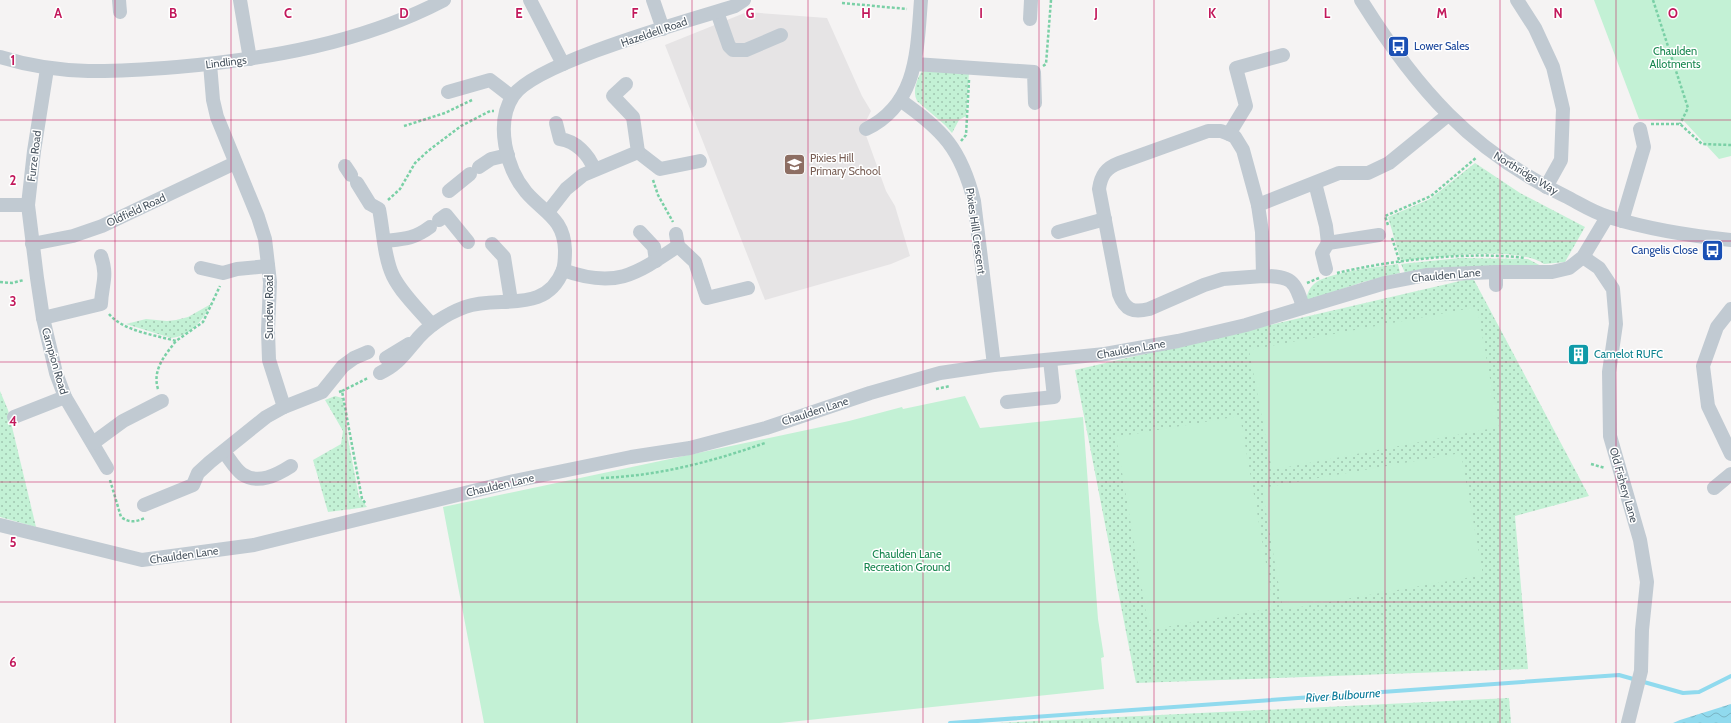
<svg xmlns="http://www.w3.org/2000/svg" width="1731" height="723" font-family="Cabin,sans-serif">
  <defs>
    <pattern id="grass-dots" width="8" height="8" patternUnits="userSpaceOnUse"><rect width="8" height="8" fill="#c3f1d5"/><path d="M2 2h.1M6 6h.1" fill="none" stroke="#a0c6b0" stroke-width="1.8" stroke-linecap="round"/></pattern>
    <pattern id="water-waves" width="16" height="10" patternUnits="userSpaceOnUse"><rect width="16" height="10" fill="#90daee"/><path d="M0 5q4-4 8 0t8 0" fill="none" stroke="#78b4c4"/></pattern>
  </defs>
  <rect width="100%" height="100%" fill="#f5f3f3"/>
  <!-- education -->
  <polygon fill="#e6e4e5" points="747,12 827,18 862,96 871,111 863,127 886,191 895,206 910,256 891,264 765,300 665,45"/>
  <!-- grass -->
  <g fill="url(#grass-dots)">
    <path d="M923,69L969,72L966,116L959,120L952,133L945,125L917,101C912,90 917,79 923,69Z"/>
    <path d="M1475,163L1520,193L1585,227L1565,262L1544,264C1517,245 1434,258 1401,261L1388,217L1430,199Z"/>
    <polygon points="1460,258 1528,259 1545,268 1405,273 1401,264"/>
    <path d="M1398,264L1400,273L1363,282L1306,301C1307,295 1309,288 1314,284C1327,272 1379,267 1398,264Z"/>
    <polygon points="1473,278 1589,496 1515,516 1528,669 1136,683 1075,370"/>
    <path d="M211,304C202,321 191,336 171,338L126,324L146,319L167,321L176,320L188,317Z"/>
    <polygon points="0,391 8,410 36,527 0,517"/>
    <polygon points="335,396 342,398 344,404 348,439 359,497 367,507 328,512 313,460 341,444 343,431 325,400"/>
    <polygon points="1509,698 1511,723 998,723"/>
  </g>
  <!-- green -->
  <g fill="#c3f1d5">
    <polygon points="1594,0 1731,0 1731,156 1719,159 1684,121 1639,119"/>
    <polygon points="1477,307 1499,427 1272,470 1249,350"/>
    <polygon points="965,396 980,428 1083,417 1098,619 1104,657 1101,658 1104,689 780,723 484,723 443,507 849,421 902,407 903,409"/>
    <polygon points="1240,416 1274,608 1149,630 1116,437"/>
    <polygon points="1461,453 1483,575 1283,610 1262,488"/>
  </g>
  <!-- water -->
  <polygon fill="url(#water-waves)" points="1731,704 1731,723 1673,723 1680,720"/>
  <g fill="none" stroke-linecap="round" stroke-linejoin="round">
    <!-- stream -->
    <polyline stroke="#90daee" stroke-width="4" points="950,723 1619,675 1683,693 1699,692 1731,676"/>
    <!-- path -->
    <g stroke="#7ad0a6" stroke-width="2.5" stroke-dasharray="3 2" stroke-linecap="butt">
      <polyline points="1653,0 1688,108 1680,124"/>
      <polyline points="842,3 907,9"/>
      <polyline points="1043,66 1046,64 1051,0"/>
      <polyline points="1651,124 1680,124 1702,144 1731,145"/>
      <polyline points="404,126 445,113 472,100"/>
      <polyline points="961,141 966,135 969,80"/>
      <polyline points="653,180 658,195 673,222"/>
      <polyline points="388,200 400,189 415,163 428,151 461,126 490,111 494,111"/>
      <polyline points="1388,225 1385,216 1431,196 1477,157"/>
      <polyline points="1392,238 1400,263"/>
      <path d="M1337,273C1391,260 1470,251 1525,258"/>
      <polyline points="0,282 12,283 24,280"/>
      <polyline points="1307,283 1319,278"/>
      <path d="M109,314C123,331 155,335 176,341L203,322L220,286"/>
      <path d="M158,389C152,370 165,355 176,341"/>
      <polyline points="936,389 950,386"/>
      <polyline points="342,391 368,378"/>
      <polyline points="339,392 342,391 362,499 366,504"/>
      <polyline points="1591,464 1605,468"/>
      <path d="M601,478C658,476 711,462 765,443"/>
      <path d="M110,480L121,517C129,523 136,522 145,518"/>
    </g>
    <!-- minor -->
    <g stroke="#c1cad2" stroke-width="14">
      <polyline points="119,0 120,12"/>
      <polyline points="240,0 250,59"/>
      <polyline points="530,0 563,64"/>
      <polyline points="653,0 663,29"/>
      <path d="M1361,0C1416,88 1471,151 1565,196C1579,203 1594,213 1609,217C1648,229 1691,236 1731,240"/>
      <polyline points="1517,0 1535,28 1553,67 1563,109 1561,160 1546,187"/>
      <polyline points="717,12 729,46 733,50 746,50 781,35"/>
      <polyline points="1030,19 1031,0"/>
      <path d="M0,57C61,76 115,72 177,67C268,59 362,43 444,0"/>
      <polyline points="210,64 213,100 217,117 258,217 265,239 270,282 268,331 269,360 284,407"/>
      <polyline points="915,64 1034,72 1035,103"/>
      <polyline points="47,69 34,151 28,205 37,278 43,318 56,373 65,397 107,468"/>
      <polyline points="448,92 490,80 512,97"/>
      <path d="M900,100C943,130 961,149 974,201L994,365"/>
      <path d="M556,123L560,139C576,141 589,155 594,169"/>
      <path d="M866,129C918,104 917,50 921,0"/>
      <polyline points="1229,134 1246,106 1236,68 1283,55"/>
      <polyline points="638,152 660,169 700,161"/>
      <polyline points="345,166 351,175"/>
      <polyline points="479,167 491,159 508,155"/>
      <path d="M357,183L370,204L379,209C383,229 384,258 393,276C402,294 419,310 432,325"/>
      <polyline points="1315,183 1326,226 1328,243 1379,235"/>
      <polyline points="449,191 470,174"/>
      <polyline points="0,205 28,205"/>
      <polyline points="1258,205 1339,173 1368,173 1389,163 1448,115"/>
      <polyline points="548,212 566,189 583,175 638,152 633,117 613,96 626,84"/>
      <polyline points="439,220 446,215 468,242"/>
      <polyline points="1622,221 1644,147 1640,129"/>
      <polyline points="640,232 654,247 656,261"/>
      <polyline points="1058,232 1105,219"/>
      <path d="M385,241C404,239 414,239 430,227"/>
      <polyline points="32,244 73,236 102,226 235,163"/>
      <polyline points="492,244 504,257 511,301"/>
      <polyline points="678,246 695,262 707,298 748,288"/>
      <polyline points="1583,257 1599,268 1613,289 1616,324 1609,372 1610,436 1640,540 1647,582 1642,630 1641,671 1628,723"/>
      <polyline points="201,268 223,273 237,269 268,266"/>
      <polyline points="1326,269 1322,253 1328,243"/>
      <path d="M563,270C615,289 635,275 678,246L676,234"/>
      <polyline points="1496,272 1496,285"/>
      <path d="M1263,276L1223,279L1204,285L1149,309C1133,313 1125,310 1119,294L1099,189C1101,175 1106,168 1119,163L1208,131H1221L1229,134L1235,137L1243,150L1258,205L1262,232L1263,276C1291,276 1295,280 1303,307"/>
      <polyline points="1731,309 1717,327 1703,366 1708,406 1731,454"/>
      <path d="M43,318L101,304C102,283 108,277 101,256"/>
      <polyline points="386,358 409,344"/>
      <path d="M380,373C396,366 403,356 414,343C426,327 446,314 465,307C499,295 546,315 563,270C565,264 565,256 565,250C564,218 544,213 526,192C506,168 495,123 513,96C536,62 691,20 735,6L744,0"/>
      <polyline points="1007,402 1054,397 1050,360"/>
      <polyline points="14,417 65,397"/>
      <polyline points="93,443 123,421 162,401"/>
      <path d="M224,452C229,458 235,469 242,474C258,485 277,475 291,466"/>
      <polyline points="1714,488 1731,474"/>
      <polyline points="144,505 193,485 198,473 210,462 266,417 284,407 322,392 343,366 354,358 368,352"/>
      <polyline points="0,525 142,560 254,545 514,481 631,457 690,448 766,428 870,393 940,373 994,365 1105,354 1178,341 1246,325 1385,283 1426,275 1496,272 1552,272 1569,268 1583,257 1607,217"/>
    </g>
  </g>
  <!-- grid -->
  <path fill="none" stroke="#c2185b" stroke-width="1" stroke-opacity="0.55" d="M115,0V723M231,0V723M346,0V723M462,0V723M577,0V723M692,0V723M808,0V723M923,0V723M1039,0V723M1154,0V723M1269,0V723M1385,0V723M1500,0V723M1616,0V723M0,120H1731M0,241H1731M0,362H1731M0,482H1731M0,602H1731"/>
  <!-- icons -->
  <defs>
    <symbol id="bus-square" viewBox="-11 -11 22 22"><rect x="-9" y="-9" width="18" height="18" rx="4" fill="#1a4fb4" stroke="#fff"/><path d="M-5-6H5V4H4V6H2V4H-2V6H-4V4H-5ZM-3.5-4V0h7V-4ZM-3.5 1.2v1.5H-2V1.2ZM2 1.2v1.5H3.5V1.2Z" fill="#fff"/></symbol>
    <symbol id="school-square" viewBox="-11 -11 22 22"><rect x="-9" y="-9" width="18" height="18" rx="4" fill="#8d6e63" stroke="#fff"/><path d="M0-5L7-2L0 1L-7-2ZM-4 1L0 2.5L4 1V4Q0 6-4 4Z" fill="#fff"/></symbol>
    <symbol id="building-square" viewBox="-11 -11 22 22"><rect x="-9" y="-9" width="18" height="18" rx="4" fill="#0f9aa8" stroke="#fff"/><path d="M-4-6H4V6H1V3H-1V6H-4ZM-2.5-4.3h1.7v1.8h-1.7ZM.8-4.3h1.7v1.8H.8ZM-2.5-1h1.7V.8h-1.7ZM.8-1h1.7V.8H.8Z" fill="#fff"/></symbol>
  </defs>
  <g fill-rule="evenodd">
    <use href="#bus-square" x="1386" y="34" width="25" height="25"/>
    <use href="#school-square" x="782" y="152" width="25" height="25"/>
    <use href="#bus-square" x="1700" y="238" width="25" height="25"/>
    <use href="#building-square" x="1566" y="342" width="25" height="25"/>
  </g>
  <g text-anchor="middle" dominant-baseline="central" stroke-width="3" stroke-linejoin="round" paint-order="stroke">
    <!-- street labels -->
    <g font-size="11" fill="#4a5661" stroke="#fff">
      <text transform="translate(654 32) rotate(-19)">Hazeldell Road</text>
      <text transform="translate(226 62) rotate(-7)">Lindlings</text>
      <text transform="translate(34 156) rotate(-83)">Furze Road</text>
      <text transform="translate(1526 173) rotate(31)">Northridge Way</text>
      <text transform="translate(136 210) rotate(-25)">Oldfield Road</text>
      <text transform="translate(976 231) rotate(82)">Pixies Hill Crescent</text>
      <text transform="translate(1446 275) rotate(-5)">Chaulden Lane</text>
      <text transform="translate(269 307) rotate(-90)">Sundew Road</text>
      <text transform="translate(1131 349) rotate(-10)">Chaulden Lane</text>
      <text transform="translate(55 361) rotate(74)">Campion Road</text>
      <text transform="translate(815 411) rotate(-18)">Chaulden Lane</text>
      <text transform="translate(500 485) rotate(-13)">Chaulden Lane</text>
      <text transform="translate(1624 485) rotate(74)">Old Fishery Lane</text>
      <text transform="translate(184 555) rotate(-8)">Chaulden Lane</text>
    </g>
    <!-- transit labels -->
    <g font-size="11" fill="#164399" stroke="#fff" text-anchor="start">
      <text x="1414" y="46">Lower Sales</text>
      <text x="1698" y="250" text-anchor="end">Cangelis Close</text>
    </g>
    <!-- park labels -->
    <g font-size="11" fill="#17864f" stroke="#fff">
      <text x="1675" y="51">Chaulden<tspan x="1675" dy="13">Allotments</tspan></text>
      <text x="907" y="554">Chaulden Lane<tspan x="907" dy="13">Recreation Ground</tspan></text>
    </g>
    <!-- education labels -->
    <g font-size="11" fill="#785e54" stroke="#fff" text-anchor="start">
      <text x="810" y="158">Pixies Hill<tspan x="810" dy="13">Primary School</tspan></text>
    </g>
    <!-- culture labels -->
    <g font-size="11" fill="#0d838f" stroke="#fff" text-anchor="start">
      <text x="1594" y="354">Camelot RUFC</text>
    </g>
    <!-- water labels -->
    <g font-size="12" font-style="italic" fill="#0c7c9b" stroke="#fff">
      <text transform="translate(1343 695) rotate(-4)">River Bulbourne</text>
    </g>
  </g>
  <g font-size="13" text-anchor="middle" font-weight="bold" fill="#c2185b" stroke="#fff" stroke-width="3" stroke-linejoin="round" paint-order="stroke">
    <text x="58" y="18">A</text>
    <text x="173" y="18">B</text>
    <text x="288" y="18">C</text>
    <text x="404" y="18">D</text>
    <text x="519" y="18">E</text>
    <text x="635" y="18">F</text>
    <text x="750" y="18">G</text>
    <text x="866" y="18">H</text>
    <text x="981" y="18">I</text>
    <text x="1096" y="18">J</text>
    <text x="1212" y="18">K</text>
    <text x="1327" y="18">L</text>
    <text x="1442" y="18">M</text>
    <text x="1558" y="18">N</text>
    <text x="1673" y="18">O</text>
    <text x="13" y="65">1</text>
    <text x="13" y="185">2</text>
    <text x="13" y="306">3</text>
    <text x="13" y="426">4</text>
    <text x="13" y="547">5</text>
    <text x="13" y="667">6</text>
  </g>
</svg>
